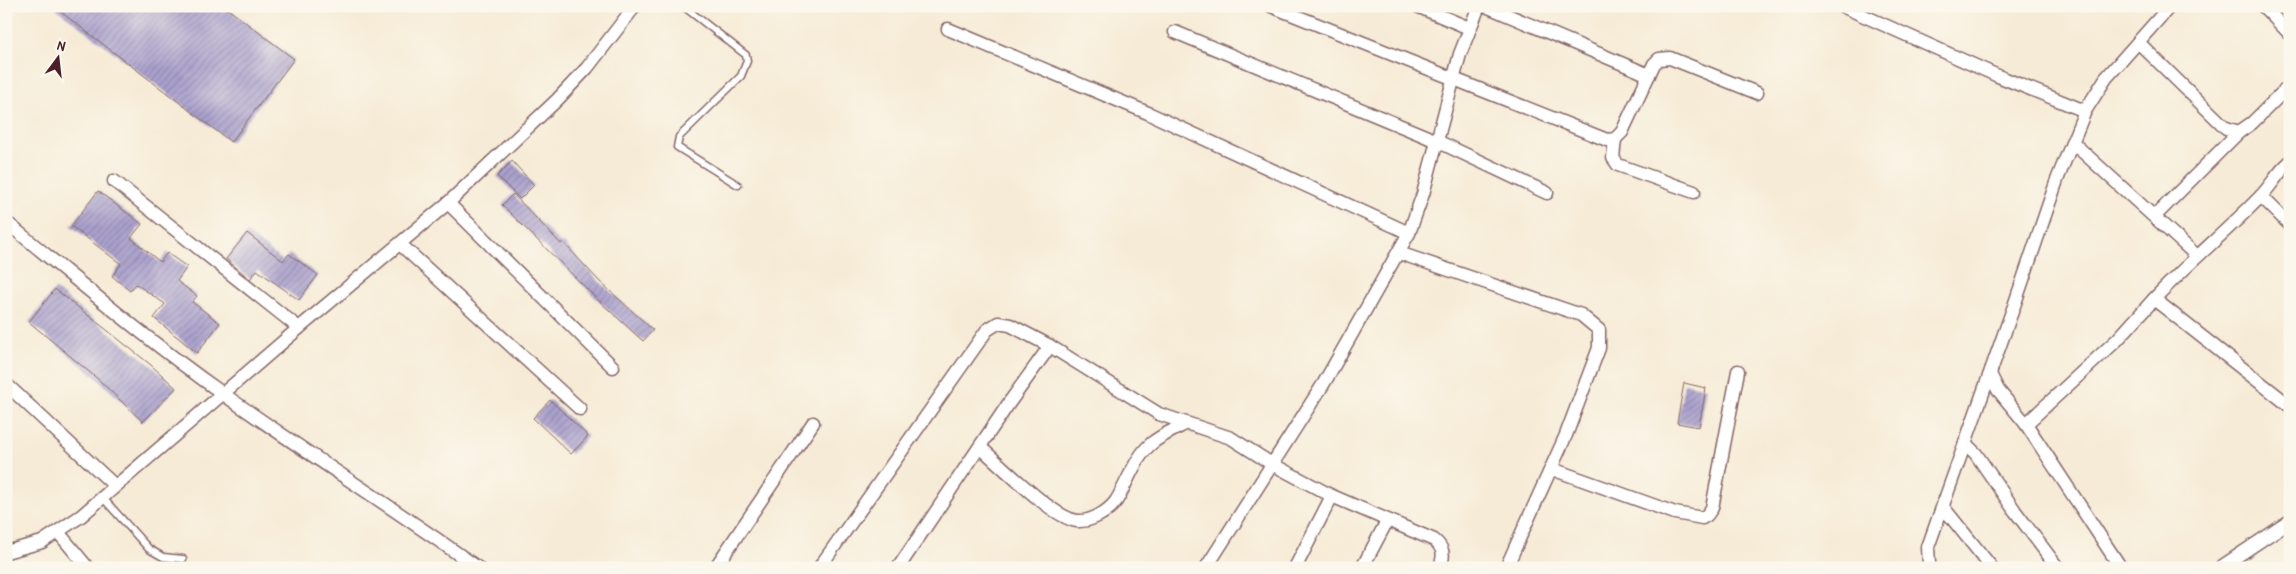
<svg xmlns="http://www.w3.org/2000/svg" width="2296" height="574" font-family="'Patrick Hand',sans-serif">
  <defs>
    <pattern id="building-hatch" width="6" height="6" patternUnits="userSpaceOnUse" patternTransform="scale(1.25)"><rect width="6" height="6" fill="#aaa1cd"/><path d="M-1 1l2-2M0 6l6-6M5 7l2-2" fill="none" stroke="#8c83a7"/></pattern>
  </defs>
  <rect width="100%" height="100%" fill="#fbf7ec"/>
  <filter id="ink" filterUnits="userSpaceOnUse"><feTurbulence type="fractalNoise" baseFrequency=".02" numOctaves="2"/><feDisplacementMap in="SourceGraphic" scale="10" xChannelSelector="R" yChannelSelector="G"/><feConvolveMatrix kernelMatrix="1 2 1 2 8 2 1 2 1" color-interpolation-filters="sRGB"/></filter>
  <filter id="wash" filterUnits="userSpaceOnUse"><feTurbulence type="fractalNoise" baseFrequency=".0096" numOctaves="4" result="noise"/><feDisplacementMap in="SourceGraphic" scale="20" xChannelSelector="R" yChannelSelector="G"/><feGaussianBlur stdDeviation="1.12" result="paint"/><feColorMatrix in="noise" values="0 0 0 0 0 0 0 0 0 0 0 0 0 0 0 0 0 1.4 0 .05"/><feComposite in="paint" operator="in"/></filter>
  <g filter="url(#wash)">
    <rect width="100%" height="100%" fill="#f6ebd6"/>
    <g id="blocks">
      <!-- building -->
      <g fill="url(#building-hatch)">
        <polygon points="53,6 224,6 294,59 231,142"/>
        <polygon points="512,161 534,185 520,199 497,176"/>
        <polygon points="98,191 142,224 131,238 160,262 167,253 187,267 177,281 197,296 192,302 220,323 197,353 154,318 165,304 136,284 130,291 112,276 121,264 71,226"/>
        <polygon points="513,194 561,244 563,242 599,281 653,330 643,341 598,300 502,205"/>
        <polygon points="247,233 283,261 289,254 318,275 299,300 257,270 250,279 226,259"/>
        <polygon points="55,289 151,365 176,388 143,422 99,380 29,322"/>
        <polygon points="1684,383 1706,388 1699,427 1677,423"/>
        <polygon points="550,400 588,436 571,454 533,418"/>
      </g>
    </g>
  </g>
  <g filter="url(#ink)">
    <use href="#blocks" fill-opacity="0" stroke="#866667" stroke-width="1"/>
    <g fill="none" stroke-linecap="round" stroke-linejoin="round">
      <defs>
        <g id="service">
          <polyline points="683,6 746,55 747,61 741,76 679,137 677,147 738,185"/>
          <polyline points="102,497 149,549 163,557 183,559"/>
        </g>
        <g id="minor">
          <polyline points="1271,6 1607,140 1615,139 1622,132 1654,64 1659,59 1670,58 1757,93"/>
          <polyline points="1417,6 1469,28"/>
          <polyline points="1486,6 1649,75"/>
          <polyline points="1842,6 1998,76 2085,111"/>
          <polyline points="2263,6 2290,34"/>
          <polyline points="948,29 1148,113 1409,233"/>
          <polyline points="1175,32 1437,141 1547,193"/>
          <polyline points="2138,42 2226,128 2239,132 2252,123 2290,85"/>
          <polyline points="1615,139 1613,158 1618,165 1694,192"/>
          <polyline points="2072,142 2197,256"/>
          <path d="M2290,162C2276,174 2272,185 2260,197C2226,232 2188,263 2154,299L2290,406"/>
          <polyline points="114,181 299,328"/>
          <polyline points="2261,196 2290,225"/>
          <polyline points="448,203 613,367"/>
          <polyline points="2155,216 2239,132"/>
          <path d="M6,222C77,280 147,340 222,393C306,453 394,508 478,568"/>
          <polyline points="400,244 580,409"/>
          <polyline points="1399,253 1581,315 1599,330 1599,348 1566,435 1506,568"/>
          <polyline points="1990,374 1998,390 2026,424 2121,568"/>
          <polyline points="6,384 115,486"/>
          <polyline points="2026,424 2118,339 2154,299"/>
          <polyline points="1965,443 1976,454 2015,511 2058,568"/>
          <path d="M980,447C1000,464 1053,518 1077,521C1091,522 1108,512 1116,501C1128,482 1135,457 1152,443C1162,435 1174,430 1185,424"/>
          <polyline points="1552,469 1675,513 1702,518 1707,515 1712,508 1738,371"/>
          <polyline points="1943,507 1992,568"/>
          <polyline points="58,532 88,568"/>
          <polyline points="6,552 42,542 81,516 299,328 448,203 557,100 587,68 635,6"/>
          <polyline points="2221,567 2290,521"/>
          <polyline points="715,568 813,423"/>
          <path d="M819,568L987,330L998,323L1010,325L1050,346L1159,414L1231,438L1272,464L1332,496L1434,540C1444,548 1445,557 1439,568"/>
          <polyline points="898,568 1009,403 1050,346"/>
          <polyline points="1206,568 1324,383 1409,233 1423,194 1460,54 1479,6"/>
          <polyline points="1295,568 1332,496"/>
          <polyline points="1362,568 1387,521"/>
          <polyline points="1931,568 1929,564 1928,547 2014,306 2057,180 2085,111 2106,78 2170,6"/>
        </g>
      </defs>
      <!-- service casing -->
      <use href="#service" stroke="#866667" stroke-width="9"/>
      <!-- minor casing -->
      <use href="#minor" stroke="#866667" stroke-width="15"/>
      <!-- service -->
      <use href="#service" stroke="#fff" stroke-width="6"/>
      <!-- minor -->
      <use href="#minor" stroke="#fff" stroke-width="12"/>
    </g>
  </g>
  <!-- margin -->
  <rect width="2296" height="574" fill="none" stroke="#fbf7ec" stroke-width="25"/>
  <!-- north arrow -->
  <g transform="translate(58 58) rotate(15)" stroke="#fbf7ec" stroke-width="4" paint-order="stroke">
  <path d="M0-4L9 19L0 12L-9 19Z" fill="#4a1f2b"/>
  <text y="-8" font-size="14" font-weight="bold" text-anchor="middle" fill="#4a1f2b">N</text>
  </g>
</svg>
